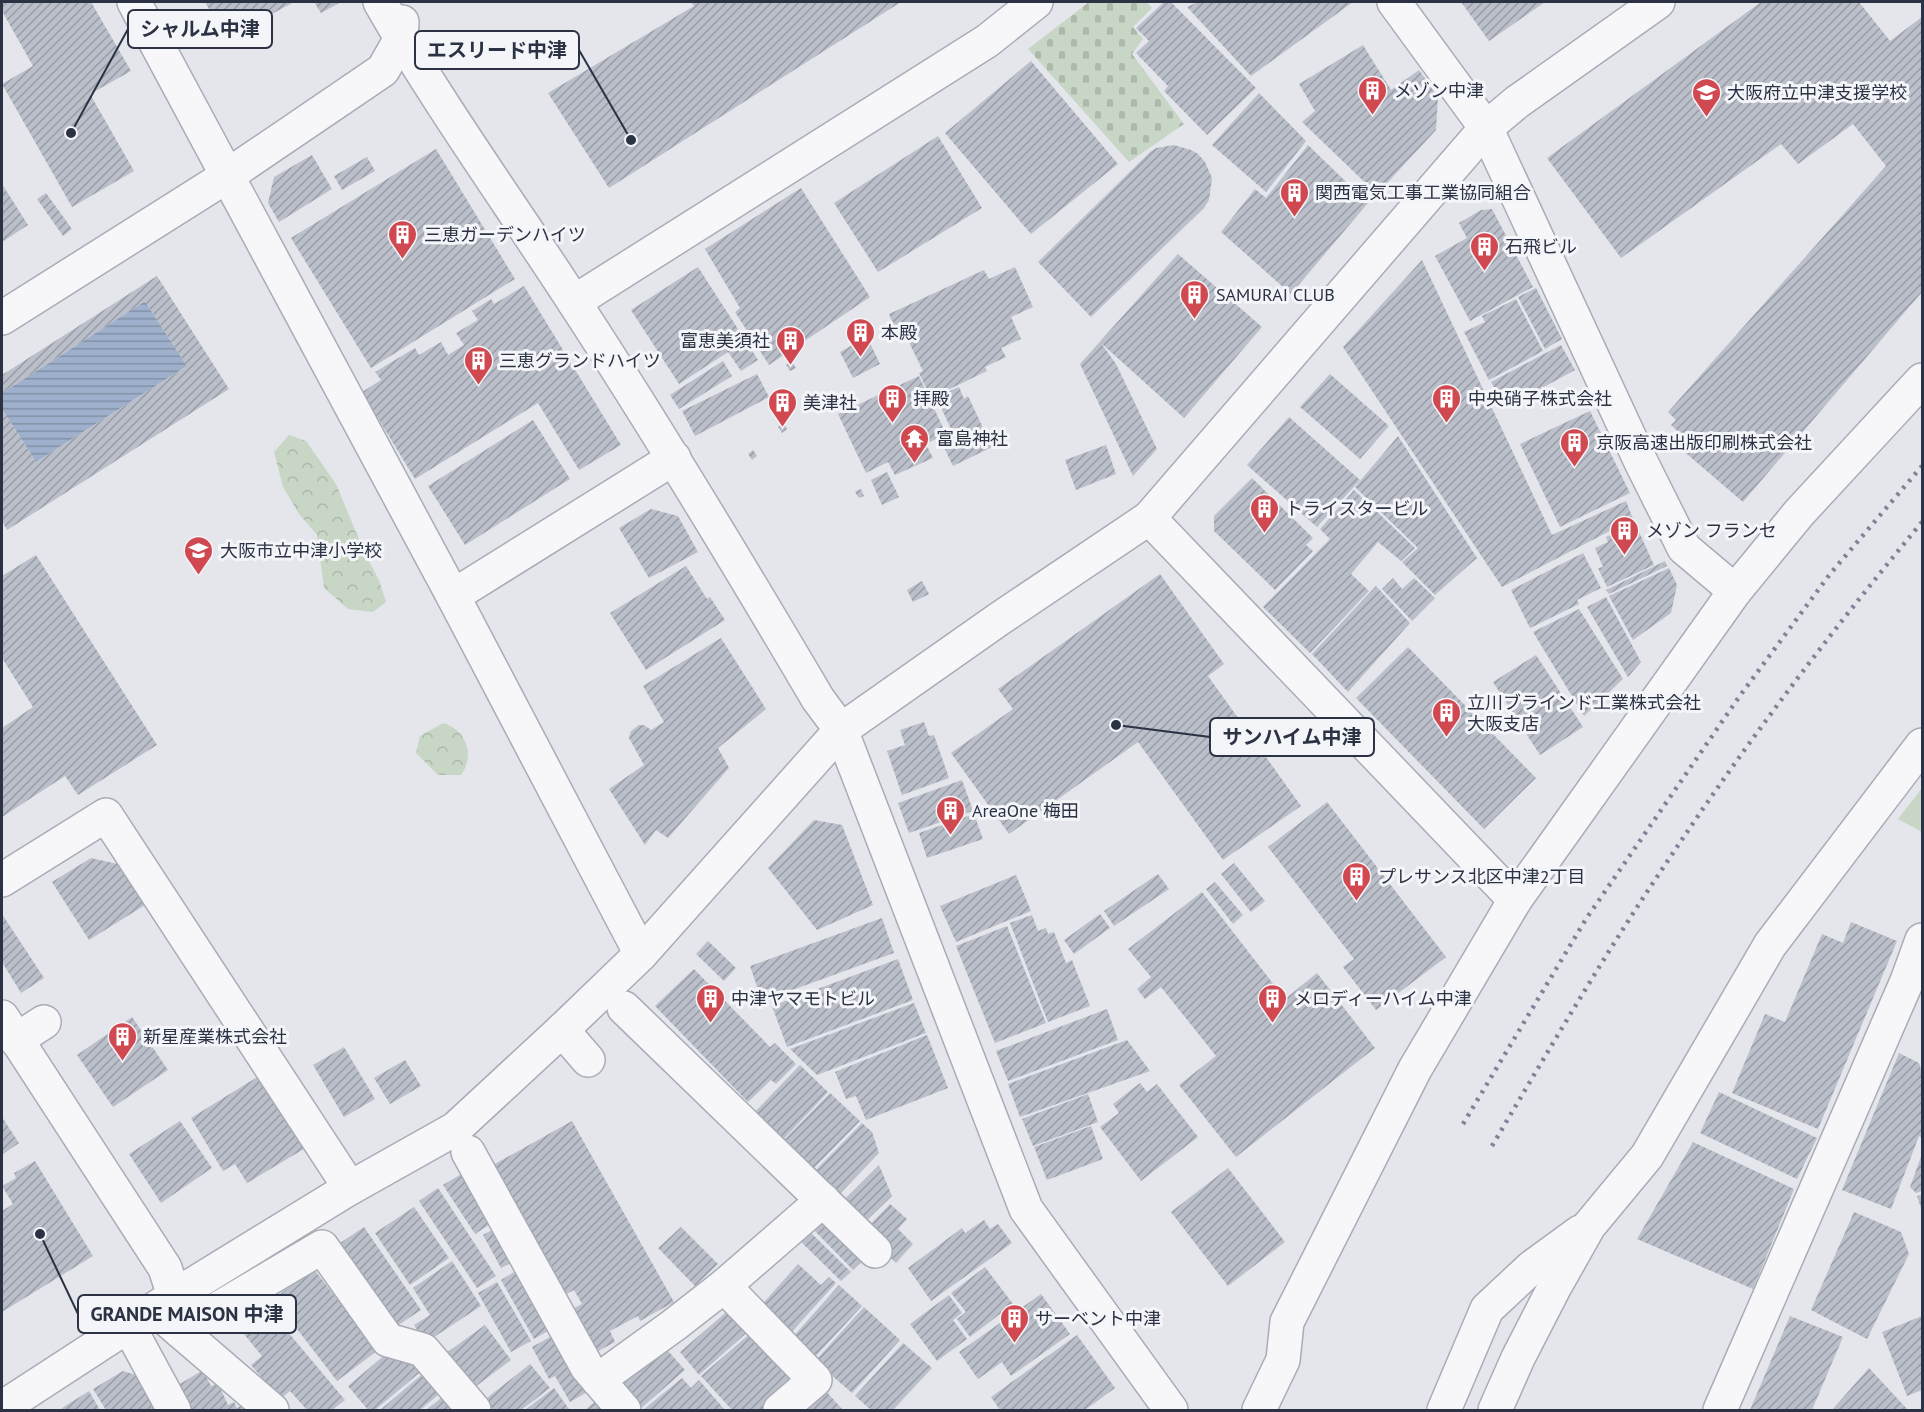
<svg xmlns="http://www.w3.org/2000/svg" width="1924" height="1412" font-family="'PT Sans','Noto Sans JP',sans-serif">
  <defs>
    <pattern id="forest-crowns" width="20" height="18" patternUnits="userSpaceOnUse" patternTransform="scale(1.5)"><rect width="20" height="18" fill="#c7d6c5"/><path d="M2 6a3 3 0 1 1 6 0M12 15a3 3 0 1 1 6 0" fill="none" stroke="#abb8aa"/></pattern>
    <pattern id="cemetery-stones" width="16" height="16" patternUnits="userSpaceOnUse" patternTransform="scale(1.5)"><rect width="16" height="16" fill="#c7d6c5"/><path d="M2 7V4a2 2 0 0 1 4 0v3zM10 15v-3a2 2 0 0 1 4 0v3z" fill="#abb8aa"/></pattern>
    <pattern id="water-rules" width="6" height="5" patternUnits="userSpaceOnUse" patternTransform="scale(1.5)"><rect width="6" height="5" fill="#9fb0cc"/><path d="M0 2.5h6" fill="none" stroke="#8290a7"/></pattern>
    <pattern id="building-hatch" width="6" height="6" patternUnits="userSpaceOnUse" patternTransform="scale(1.5)"><rect width="6" height="6" fill="#bbbfc9"/><path d="M-1 1l2-2M0 6l6-6M5 7l2-2" fill="none" stroke="#989ca5"/></pattern>
  </defs>
  <rect width="100%" height="100%" fill="#e4e6ec"/>
  <!-- forest -->
  <g fill="url(#forest-crowns)">
    <polygon points="289,435 306,441 336,484 365,554 379,580 386,602 373,612 348,609 324,588 317,535 299,514 283,487 274,452"/>
    <path d="M443,723C467,730 475,756 461,775H438L416,753L420,736Z"/>
  </g>
  <!-- cemetery -->
  <polygon fill="url(#cemetery-stones)" points="1089,2 1147,2 1152,8 1133,27 1143,39 1132,54 1184,124 1129,162 1028,49"/>
  <!-- green -->
  <polygon fill="#c7d6c5" points="1922,788 1922,832 1898,819"/>
  <!-- water -->
  <polygon fill="url(#water-rules)" points="145,301 187,366 36,462 2,409 2,393"/>
  <!-- building -->
  <g fill="url(#building-hatch)">
    <polygon points="2,2 91,2 131,71 90,94 134,171 72,207 2,84 33,66 2,11"/>
    <polygon points="205,2 294,2 226,39"/>
    <polygon points="314,2 341,2 321,13"/>
    <polygon points="691,2 901,2 609,188 548,93 694,6"/>
    <polygon points="1164,2 1171,2 1256,88 1207,135 1164,91 1168,86 1136,53 1149,41 1136,28"/>
    <polygon points="1198,2 1353,2 1251,76 1187,7"/>
    <polygon points="1461,2 1545,2 1489,41"/>
    <polygon points="1761,2 1859,2 1890,41 1922,17 1922,292 1743,502 1681,449 1688,441 1671,425 1676,420 1668,412 1886,166 1853,124 1798,164 1781,144 1621,258 1547,158"/>
    <polygon points="1363,45 1391,90 1419,70 1438,97 1436,130 1377,194 1302,122 1315,111 1299,84"/>
    <polygon points="1031,61 1118,164 1031,234 945,133"/>
    <polygon points="1259,93 1306,141 1266,192 1212,145"/>
    <polygon points="938,136 982,208 878,272 834,203"/>
    <polygon points="1174,145 1191,150 1198,154 1205,162 1212,178 1209,200 1204,208 1091,317 1038,262 1150,152 1156,148"/>
    <polygon points="1308,145 1368,203 1291,294 1221,232 1255,189 1266,198"/>
    <polygon points="436,149 515,279 371,368 291,238"/>
    <polygon points="312,155 332,189 279,222 268,203 274,177"/>
    <polygon points="367,157 375,171 342,190 334,176"/>
    <polygon points="2,184 28,225 2,242"/>
    <polygon points="801,188 870,297 769,365 735,312 740,308 705,249"/>
    <polygon points="46,193 72,229 63,236 37,199"/>
    <polygon points="1492,209 1533,287 1470,321 1435,256 1467,238 1459,223 1481,210"/>
    <polygon points="1178,254 1262,327 1184,418 1101,343 1116,364 1157,449 1133,476 1080,364"/>
    <polygon points="1422,260 1552,535 1626,501 1633,519 1502,587 1343,347"/>
    <polygon points="698,267 758,360 741,371 728,352 679,384 631,310"/>
    <polygon points="1015,267 1033,307 1011,317 1021,339 1001,348 1006,357 985,367 987,371 931,398 919,373 923,371 902,328 896,331 889,314 984,270 989,279"/>
    <polygon points="157,276 229,389 7,530 2,521 2,409 36,462 187,366 145,301 2,393 2,375"/>
    <polygon points="524,286 621,445 579,470 538,403 415,479 362,392 381,380 375,372 415,348 419,355 441,342 448,355 464,345 456,333 478,320 472,311 491,299 494,304"/>
    <polygon points="1536,288 1562,339 1545,349 1518,297"/>
    <polygon points="1516,299 1543,351 1489,380 1464,332 1485,322 1482,316"/>
    <polygon points="867,337 880,364 853,378 840,352"/>
    <polygon points="1561,345 1575,370 1505,408 1491,382"/>
    <polygon points="723,361 732,376 679,409 670,395"/>
    <polygon points="792,362 796,368 790,371 786,365"/>
    <polygon points="757,374 769,397 695,436 682,411"/>
    <polygon points="1330,374 1389,426 1360,459 1300,407"/>
    <polygon points="919,376 946,434 926,444 933,458 895,475 888,462 866,473 838,414"/>
    <polygon points="959,387 964,399 968,396 992,447 953,466 940,439 953,433 936,397"/>
    <polygon points="1590,411 1630,493 1560,527 1520,444"/>
    <polygon points="1289,417 1360,480 1317,527 1247,465"/>
    <polygon points="533,420 570,479 465,545 428,486"/>
    <polygon points="784,423 787,429 782,433 778,427"/>
    <polygon points="1398,436 1477,558 1435,595 1402,562 1418,548 1355,487"/>
    <polygon points="1106,445 1116,474 1076,490 1065,460"/>
    <polygon points="753,450 757,456 752,460 748,454"/>
    <polygon points="887,472 899,497 882,505 871,480"/>
    <polygon points="1252,478 1313,538 1306,545 1313,551 1275,590 1214,531 1214,516"/>
    <polygon points="861,489 864,496 859,498 855,492"/>
    <polygon points="1354,490 1415,548 1401,561 1378,542 1351,574 1369,591 1310,653 1263,607 1330,539 1320,529"/>
    <polygon points="651,509 678,516 698,552 649,578 619,528"/>
    <polygon points="1635,523 1654,565 1607,587 1598,568 1603,567 1595,548 1608,542 1606,537"/>
    <polygon points="1583,553 1601,588 1577,600 1579,604 1530,628 1511,590"/>
    <polygon points="36,555 157,745 78,795 65,776 2,817 2,728 33,707 2,658 2,576"/>
    <polygon points="1665,561 1667,566 1609,594 1606,590"/>
    <polygon points="686,566 707,599 710,597 725,620 646,670 610,613"/>
    <polygon points="1669,568 1677,585 1671,613 1633,640 1609,596"/>
    <polygon points="1160,574 1224,664 1208,676 1301,806 1223,860 1138,742 1009,834 951,753 1013,709 998,689"/>
    <polygon points="1393,578 1402,589 1414,578 1435,598 1412,621 1382,589"/>
    <polygon points="922,581 929,594 913,602 907,590"/>
    <polygon points="1376,586 1410,623 1348,692 1312,654"/>
    <polygon points="1606,597 1641,662 1628,677 1587,607"/>
    <polygon points="1579,609 1623,679 1584,716 1533,632"/>
    <polygon points="721,638 766,709 718,748 729,768 668,838 656,830 645,845 609,789 644,765 629,738 631,731 639,725 644,725 651,730 664,722 643,686"/>
    <polygon points="1408,647 1536,778 1484,829 1356,698"/>
    <polygon points="1536,655 1583,727 1540,755 1493,682"/>
    <polygon points="924,722 929,736 934,735 949,778 902,795 887,751 905,745 900,730"/>
    <polygon points="962,780 973,811 909,833 898,803"/>
    <polygon points="1327,802 1446,957 1376,1010 1343,967 1354,959 1268,847"/>
    <polygon points="974,814 983,839 927,858 919,833"/>
    <polygon points="814,820 842,825 873,905 817,930 768,868"/>
    <polygon points="91,858 126,866 150,902 89,940 52,882"/>
    <polygon points="1234,863 1265,901 1251,912 1221,874"/>
    <polygon points="1158,874 1169,889 1114,926 1104,911"/>
    <polygon points="1016,875 1031,911 956,942 940,906"/>
    <polygon points="1215,882 1243,915 1233,924 1206,889"/>
    <polygon points="1202,892 1285,999 1317,973 1375,1048 1236,1157 1179,1085 1216,1056 1161,987 1145,999 1137,989 1151,977 1128,949"/>
    <polygon points="2,914 44,978 21,993 2,962"/>
    <polygon points="1100,914 1110,928 1074,954 1064,940"/>
    <polygon points="1032,915 1038,931 1046,928 1048,934 1054,932 1066,963 1072,960 1090,1006 1048,1022 1010,923"/>
    <polygon points="882,918 894,953 762,1001 750,966"/>
    <polygon points="1851,922 1897,941 1818,1129 1732,1093 1765,1014 1785,1022 1822,934 1843,943"/>
    <polygon points="1007,926 1046,1023 995,1043 956,946"/>
    <polygon points="708,941 736,968 724,981 696,954"/>
    <polygon points="898,959 913,1000 787,1047 772,1006"/>
    <polygon points="694,969 770,1047 775,1043 796,1064 776,1084 771,1080 748,1102 655,1006"/>
    <polygon points="914,1003 926,1033 817,1075 790,1049"/>
    <polygon points="1107,1009 1118,1040 1008,1081 996,1051"/>
    <polygon points="132,1017 168,1070 113,1107 77,1055"/>
    <polygon points="927,1035 948,1088 866,1120 856,1096 846,1099 835,1072"/>
    <polygon points="1127,1040 1150,1071 1020,1117 1008,1084"/>
    <polygon points="344,1047 375,1099 344,1117 313,1065"/>
    <polygon points="1899,1053 1919,1063 1922,1073 1922,1138 1919,1136 1891,1209 1842,1190"/>
    <polygon points="405,1060 421,1086 390,1104 374,1078"/>
    <polygon points="800,1065 828,1092 777,1146 748,1119"/>
    <polygon points="259,1076 304,1149 247,1183 235,1164 223,1171 191,1118"/>
    <polygon points="1140,1083 1147,1092 1157,1084 1198,1137 1141,1181 1100,1127 1119,1113 1113,1104"/>
    <polygon points="1719,1092 1817,1138 1797,1179 1700,1133"/>
    <polygon points="830,1093 860,1121 808,1174 779,1145"/>
    <polygon points="1088,1094 1098,1122 1033,1146 1022,1119"/>
    <polygon points="2,1117 19,1143 2,1155"/>
    <polygon points="180,1121 212,1168 161,1203 129,1154"/>
    <polygon points="572,1121 674,1302 640,1321 638,1316 610,1331 615,1342 591,1355 567,1312 582,1304 574,1290 559,1298 486,1169"/>
    <polygon points="862,1123 872,1132 879,1153 834,1200 810,1176"/>
    <polygon points="1091,1126 1103,1159 1047,1180 1034,1147"/>
    <polygon points="1693,1142 1794,1189 1753,1289 1637,1239"/>
    <polygon points="1922,1154 1922,1191 1916,1193 1910,1187"/>
    <polygon points="35,1161 93,1256 2,1312 2,1211 13,1204 2,1186 16,1178 14,1173"/>
    <polygon points="879,1165 892,1196 861,1226 840,1204"/>
    <polygon points="1228,1168 1285,1242 1228,1286 1171,1212"/>
    <polygon points="463,1173 495,1221 475,1234 443,1185"/>
    <polygon points="438,1188 496,1276 477,1288 419,1201"/>
    <polygon points="1922,1195 1922,1211 1917,1196"/>
    <polygon points="890,1204 907,1219 898,1229 913,1244 896,1263 863,1232"/>
    <polygon points="414,1207 449,1258 410,1285 375,1233"/>
    <polygon points="825,1211 869,1255 853,1270 810,1226"/>
    <polygon points="1854,1212 1901,1232 1909,1254 1867,1339 1811,1310"/>
    <polygon points="984,1220 990,1229 998,1224 1012,1243 931,1301 908,1268 962,1228 965,1233"/>
    <polygon points="499,1226 517,1260 501,1268 483,1235"/>
    <polygon points="364,1227 421,1310 394,1328 337,1245"/>
    <polygon points="681,1227 718,1264 695,1286 658,1248"/>
    <polygon points="808,1230 851,1272 841,1281 799,1240"/>
    <polygon points="452,1261 481,1306 425,1343 414,1325 430,1315 413,1288"/>
    <polygon points="798,1264 821,1285 829,1277 836,1283 788,1336 758,1309"/>
    <polygon points="985,1267 1013,1304 970,1337 957,1319 966,1312 951,1293"/>
    <polygon points="313,1268 377,1351 337,1381 274,1299"/>
    <polygon points="521,1268 555,1327 534,1339 501,1280"/>
    <polygon points="497,1282 531,1341 511,1352 478,1293"/>
    <polygon points="839,1285 862,1306 813,1359 791,1339"/>
    <polygon points="1041,1294 1070,1334 1011,1376 1002,1362 978,1379 959,1352"/>
    <polygon points="949,1295 962,1313 953,1320 967,1339 937,1361 910,1324"/>
    <polygon points="266,1306 345,1400 332,1410 307,1410 290,1391 280,1399 251,1365 262,1356 239,1328"/>
    <polygon points="864,1307 900,1340 852,1393 815,1361"/>
    <polygon points="731,1308 750,1330 699,1375 680,1352"/>
    <polygon points="1790,1316 1843,1337 1812,1410 1750,1410"/>
    <polygon points="1922,1316 1922,1390 1907,1396 1882,1332"/>
    <polygon points="485,1325 511,1360 471,1390 445,1354"/>
    <polygon points="753,1331 800,1383 769,1410 732,1410 701,1376"/>
    <polygon points="557,1333 589,1391 570,1402 555,1376 549,1379 532,1347"/>
    <polygon points="1077,1335 1115,1388 1085,1410 1000,1410 991,1397"/>
    <polygon points="661,1343 685,1370 639,1410 610,1386"/>
    <polygon points="903,1343 932,1368 893,1410 871,1410 855,1396"/>
    <polygon points="386,1354 416,1360 424,1369 375,1410 368,1410 348,1386"/>
    <polygon points="530,1364 550,1388 521,1410 489,1410 482,1402"/>
    <polygon points="1869,1368 1908,1410 1832,1410"/>
    <polygon points="203,1370 211,1386 218,1383 228,1405 234,1402 237,1408 242,1405 245,1410 192,1410 178,1385"/>
    <polygon points="123,1371 136,1375 156,1410 106,1410 93,1389"/>
    <polygon points="426,1371 443,1391 420,1410 380,1410"/>
    <polygon points="682,1378 691,1388 699,1380 725,1410 643,1410"/>
    <polygon points="554,1388 569,1409 567,1410 525,1410"/>
    <polygon points="823,1388 843,1410 797,1410"/>
    <polygon points="89,1391 100,1410 63,1410 62,1408"/>
    <polygon points="446,1394 460,1410 426,1410"/>
    <polygon points="601,1397 612,1410 585,1410"/>
  </g>
  <g fill="none" stroke-linecap="round" stroke-linejoin="round">
    <defs>
      <g id="minor">
        <polyline points="134,2 453,596 641,954"/>
        <path d="M380,2C439,105 509,202 574,302C659,432 739,565 818,699L841,730L1026,1209L1171,1410"/>
        <polyline points="1394,2 1486,128 1641,462 1684,548 1735,591"/>
        <polyline points="574,302 987,41 1036,2"/>
        <polyline points="2,318 227,176 383,70 401,38 402,22"/>
        <polyline points="1149,518 1515,900"/>
        <polyline points="453,596 674,458"/>
        <polyline points="2,880 106,815 350,1188"/>
        <polyline points="624,1008 875,1251"/>
        <polyline points="2,1017 165,1268 174,1296"/>
        <polyline points="562,1030 588,1060"/>
        <polyline points="16,1040 44,1022"/>
        <polyline points="468,1152 587,1367 624,1410"/>
        <polyline points="724,1286 815,1380 780,1410"/>
        <polyline points="165,1318 272,1410"/>
        <polyline points="129,1327 174,1410"/>
        <polyline points="180,1331 322,1247 388,1340 423,1350 474,1410"/>
        <polyline points="598,1380 674,1325 724,1286 823,1200"/>
        <polyline points="2,1408 174,1296 350,1188 455,1129 562,1030 641,954 841,730 999,619 1149,518 1486,128 1517,102 1658,2"/>
        <polyline points="1259,1410 1283,1360 1287,1322 1415,1069 1515,900 1735,591 1799,513 1922,380"/>
        <polyline points="1444,1410 1487,1309 1532,1267 1580,1232"/>
        <polyline points="1495,1410 1518,1358 1554,1288 1589,1226 1647,1156 1770,945 1922,745"/>
        <polyline points="1720,1410 1907,981 1922,940"/>
      </g>
    </defs>
    <!-- minor casing -->
    <use href="#minor" stroke="#a9acb6" stroke-width="36"/>
    <!-- minor -->
    <use href="#minor" stroke="#f7f7fa" stroke-width="33"/>
    <!-- rail -->
    <g stroke="#7d8496" stroke-width="4.5" stroke-dasharray="3 6" stroke-linecap="butt">
      <polyline points="1463,1124 1586,919 1739,697 1830,574 1922,466"/>
      <path d="M1492,1146C1550,1048 1607,950 1671,856C1748,740 1833,629 1922,522"/>
    </g>
  </g>
  <!-- icons -->
  <defs>
    <symbol id="building-pin" viewBox="-11 -11 22 30"><path d="M0 17L-7.5 6A9.5 9.5 0 1 1 7.5 6Z" fill="#d04951" stroke="#f4f5f9"/><path d="M-4-6H4V6H1V3H-1V6H-4ZM-2.5-4.3h1.7v1.8h-1.7ZM.8-4.3h1.7v1.8H.8ZM-2.5-1h1.7V.8h-1.7ZM.8-1h1.7V.8H.8Z" fill="#fff"/></symbol>
    <symbol id="school-pin" viewBox="-11 -11 22 30"><path d="M0 17L-7.5 6A9.5 9.5 0 1 1 7.5 6Z" fill="#d04951" stroke="#f4f5f9"/><path d="M0-5L7-2L0 1L-7-2ZM-4 1L0 2.5L4 1V4Q0 6-4 4Z" fill="#fff"/></symbol>
    <symbol id="temple-pin" viewBox="-11 -11 22 30"><path d="M0 17L-7.5 6A9.5 9.5 0 1 1 7.5 6Z" fill="#d04951" stroke="#f4f5f9"/><path d="M0-6L5-2H3V0L6.5 2.5H4V6H1.5V3h-3V6H-4V2.5H-6.5L-3 0V-2H-5Z" fill="#fff"/></symbol>
  </defs>
  <g fill-rule="evenodd">
    <use href="#building-pin" x="1356" y="74" width="33" height="45"/>
    <use href="#school-pin" x="1690" y="76" width="33" height="45"/>
    <use href="#building-pin" x="1278" y="176" width="33" height="45"/>
    <use href="#building-pin" x="386" y="218" width="33" height="45"/>
    <use href="#building-pin" x="1468" y="230" width="33" height="45"/>
    <use href="#building-pin" x="1178" y="278" width="33" height="45"/>
    <use href="#building-pin" x="844" y="316" width="33" height="45"/>
    <use href="#building-pin" x="774" y="324" width="33" height="45"/>
    <use href="#building-pin" x="462" y="344" width="33" height="45"/>
    <use href="#building-pin" x="876" y="382" width="33" height="45"/>
    <use href="#building-pin" x="1430" y="382" width="33" height="45"/>
    <use href="#building-pin" x="766" y="386" width="33" height="45"/>
    <use href="#temple-pin" x="898" y="422" width="33" height="45"/>
    <use href="#building-pin" x="1558" y="426" width="33" height="45"/>
    <use href="#building-pin" x="1248" y="492" width="33" height="45"/>
    <use href="#building-pin" x="1608" y="514" width="33" height="45"/>
    <use href="#school-pin" x="182" y="534" width="33" height="45"/>
    <use href="#building-pin" x="1430" y="696" width="33" height="45"/>
    <use href="#building-pin" x="934" y="794" width="33" height="45"/>
    <use href="#building-pin" x="1340" y="860" width="33" height="45"/>
    <use href="#building-pin" x="694" y="982" width="33" height="45"/>
    <use href="#building-pin" x="1256" y="982" width="33" height="45"/>
    <use href="#building-pin" x="106" y="1020" width="33" height="45"/>
    <use href="#building-pin" x="998" y="1302" width="33" height="45"/>
  </g>
  <g text-anchor="middle" dominant-baseline="central" stroke-width="6" stroke-linejoin="round" paint-order="stroke">
    <!-- poi labels -->
    <g font-size="18" fill="#2b3244" stroke="#f4f5f9" text-anchor="start">
      <text x="1394" y="90">メゾン中津</text>
      <text x="1727" y="92">大阪府立中津支援学校</text>
      <text x="1315" y="192">関西電気工事工業協同組合</text>
      <text x="424" y="234">三恵ガーデンハイツ</text>
      <text x="1505" y="246">石飛ビル</text>
      <text x="1216" y="294">SAMURAI CLUB</text>
      <text x="881" y="332">本殿</text>
      <text x="770" y="340" text-anchor="end">富恵美須社</text>
      <text x="499" y="360">三恵グランドハイツ</text>
      <text x="913" y="398">拝殿</text>
      <text x="1468" y="398">中央硝子株式会社</text>
      <text x="803" y="402">美津社</text>
      <text x="936" y="438">富島神社</text>
      <text x="1596" y="442">京阪高速出版印刷株式会社</text>
      <text x="1285" y="508">トライスタービル</text>
      <text x="1646" y="530">メゾン フランセ</text>
      <text x="220" y="550">大阪市立中津小学校</text>
      <text x="1467" y="702">立川ブラインド工業株式会社<tspan x="1467" dy="21">大阪支店</tspan></text>
      <text x="972" y="810">AreaOne 梅田</text>
      <text x="1378" y="876">プレサンス北区中津2丁目</text>
      <text x="731" y="998">中津ヤマモトビル</text>
      <text x="1294" y="998">メロディーハイム中津</text>
      <text x="143" y="1036">新星産業株式会社</text>
      <text x="1035" y="1318">サーベント中津</text>
    </g>
  </g>
  <!-- callouts -->
  <path fill="none" stroke="#2b3244" stroke-width="2" d="M71 133L128 29M631 140L579 50M1116 725L1210 737M40 1234L78 1314"/>
  <g fill="#2b3244" stroke="#f4f5f9" stroke-width="2">
    <circle cx="71" cy="133" r="6"/>
    <circle cx="631" cy="140" r="6"/>
    <circle cx="1116" cy="725" r="6"/>
    <circle cx="40" cy="1234" r="6"/>
  </g>
  <g fill="#f4f5f9" stroke="#2b3244" stroke-width="2">
    <rect x="128" y="10" width="144" height="38" rx="6"/>
    <rect x="415" y="31" width="164" height="38" rx="6"/>
    <rect x="1210" y="718" width="164" height="38" rx="6"/>
    <rect x="78" y="1295" width="218" height="38" rx="6"/>
  </g>
  <g font-size="20" text-anchor="middle" font-weight="bold" fill="#2b3244">
    <text x="200" y="36">シャルム中津</text>
    <text x="497" y="57">エスリード中津</text>
    <text x="1292" y="744">サンハイム中津</text>
    <text x="187" y="1321">GRANDE MAISON 中津</text>
  </g>
  <!-- border -->
  <rect width="1924" height="1412" fill="none" stroke="#2b3244" stroke-width="6"/>
</svg>
